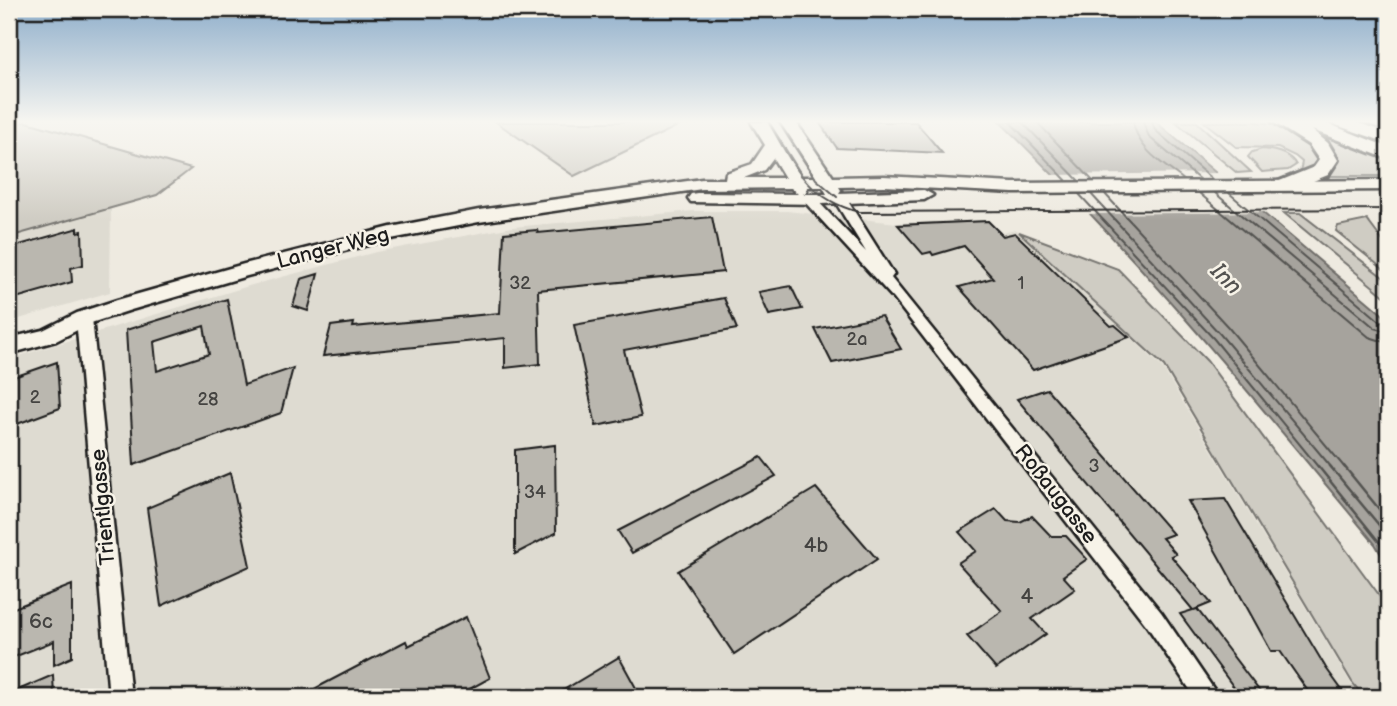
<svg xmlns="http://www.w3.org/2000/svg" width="1397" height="706" font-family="'Balsamiq Sans',sans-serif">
  <rect width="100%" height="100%" fill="#eeeae0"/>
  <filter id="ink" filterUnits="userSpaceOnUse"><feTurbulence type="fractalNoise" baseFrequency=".0143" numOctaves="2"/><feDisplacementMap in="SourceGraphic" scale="14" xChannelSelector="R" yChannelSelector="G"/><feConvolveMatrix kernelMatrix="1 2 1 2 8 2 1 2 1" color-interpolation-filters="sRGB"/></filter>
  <g filter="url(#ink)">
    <!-- built -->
    <g fill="#dedbd1">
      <polygon points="111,208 110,292 9,322 9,237"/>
      <polygon points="694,211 787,211 897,223 988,220 1001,233 1017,230 1162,367 1359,697 9,697 9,359 252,285 376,252 513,227"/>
    </g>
    <!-- green -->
    <g fill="#cfccc3" stroke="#767470" stroke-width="2">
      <polygon points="27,122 191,169 157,195 9,237 9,124"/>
      <polygon points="496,122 686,122 574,176"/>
      <polygon points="1176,122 1197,122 1251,172 1237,173"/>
      <path d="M1204,122C1248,122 1296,114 1321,159L1318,164L1300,172L1302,162L1295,156L1278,148L1236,147Z"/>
      <polygon points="1293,122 1388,159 1388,176 1323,176 1336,165 1335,154"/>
      <path d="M1262,149C1275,150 1290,153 1296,165L1288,170L1262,172L1248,157L1252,152Z"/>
      <polygon points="1284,213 1300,213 1388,281 1388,299"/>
      <polygon points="1367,220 1388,248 1388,273 1336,231 1338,226"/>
      <polygon points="1019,232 1118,269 1207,361 1388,607 1388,697 1364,697 1352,682 1164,366"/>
    </g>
    <!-- water -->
    <path fill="#a6a39d" stroke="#6f6d69" stroke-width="2" d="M1000,122H1156L1388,319V566L1375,544C1255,399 1135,253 1000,122Z"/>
    <!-- pier -->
    <polygon fill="#eeeae0" points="1222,173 1268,212 1083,214 1047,175"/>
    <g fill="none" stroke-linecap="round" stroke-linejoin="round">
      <!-- shore-far1 -->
      <g stroke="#535250" stroke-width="2">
        <polyline points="1010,122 1067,181"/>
        <polyline points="1022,122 1079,181"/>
        <polyline points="1037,122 1093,181"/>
        <path d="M1133,122C1138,150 1163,164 1184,180"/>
        <polyline points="1143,122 1149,137 1200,180"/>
        <polyline points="1152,122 1155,130 1213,180"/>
        <polyline points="1199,193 1369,337 1388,343"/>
        <polyline points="1215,193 1375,328 1388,332"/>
        <polyline points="1229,193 1381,322 1388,324"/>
        <polyline points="1079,194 1214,339 1319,468"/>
        <polyline points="1091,194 1220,334 1332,468"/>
        <polyline points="1105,194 1228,327 1345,468"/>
      </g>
      <!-- shore -->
      <g stroke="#535250" stroke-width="2.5">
        <polyline points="1318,466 1388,553"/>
        <polyline points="1330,466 1388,536"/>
        <polyline points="1344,466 1388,520"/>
      </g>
    </g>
    <!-- building -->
    <g fill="#bab7af" stroke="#1c1c1c" stroke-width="2" fill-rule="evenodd">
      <polygon points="819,122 916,122 942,153 837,148"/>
      <polygon points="712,217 723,272 538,290 540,364 505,368 505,338 323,356 331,326 354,323 353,327 500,313 504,233 537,230 538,233"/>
      <polygon points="988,221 1003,236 1015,233 1111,326 1115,325 1129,337 1033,370 959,287 993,278 964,246 933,255 931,252 923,254 898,225"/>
      <polygon points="78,228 78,232 82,231 83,265 71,268 72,282 9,300 9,248"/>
      <polygon points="318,274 308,311 293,306 301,279"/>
      <polygon points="791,286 802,309 769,315 759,292"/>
      <polygon points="724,298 737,329 624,350 641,417 596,426 574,325"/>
      <path d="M227,299L244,385L293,368L281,413L134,465L126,330ZM204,326L209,354L157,371L154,342Z"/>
      <polygon points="881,316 901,349 832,363 815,329"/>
      <polygon points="57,362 60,408 9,427 11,378"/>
      <polygon points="1047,389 1173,534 1162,538 1176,554 1171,556 1211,603 1194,610 1197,609 1264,697 1241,697 1180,614 1193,610 1017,399"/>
      <polygon points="555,445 556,533 515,554 515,450"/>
      <polygon points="761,457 776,476 632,553 618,531"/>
      <polygon points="230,473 250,566 161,606 147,508"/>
      <polygon points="816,488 877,559 734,654 678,571"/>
      <polygon points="1225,499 1326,668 1347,697 1312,697 1280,651 1271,651 1188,501"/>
      <polygon points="996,509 1007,521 1020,522 1032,516 1051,536 1066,536 1087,559 1063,576 1075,589 1032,619 1046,634 996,669 967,636 1002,611 958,563 976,551 959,532"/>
      <polygon points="72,585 72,657 54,665 54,641 9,659 9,610"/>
      <polygon points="466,617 490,678 455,697 299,697 406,641 408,646"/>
      <polygon points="619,657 641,697 552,697"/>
      <polygon points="53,675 54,697 9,697 9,694"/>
    </g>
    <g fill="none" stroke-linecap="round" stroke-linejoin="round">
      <defs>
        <g id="street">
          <polygon points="839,194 844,195 892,271 894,274 891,278 1161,612 1219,697 1195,697 1147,626 894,299 802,199 808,195 813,196 866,252 833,198"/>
          <polygon points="84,313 92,318 131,697 109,697 76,318"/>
        </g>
        <g id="secondary">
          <path d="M751,122H767L801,177H816L780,122H796L833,177L884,176L1013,183L1388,180V190L1013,193L884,186L839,187L841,190L839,193L924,190L933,195L924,200L821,204L691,202L688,198L691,194L697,193L798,194L791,188L702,189L479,222L391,239L247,276L131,310L91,323L56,341L9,354V338L43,330L77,313L117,300L244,264L391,227L479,210L702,179H725L726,173L752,164L765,145ZM773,158L785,178H744L764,170ZM807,187H823L827,194H802L806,193Z"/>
          <polygon points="1333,122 1356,122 1388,133 1388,143 1336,125"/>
        </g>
        <polygon id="primary" points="1273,122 1324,122 1388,147 1388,159 1312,130 1328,143 1338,160 1328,175 1291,190 1277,190 1274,186 1277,182 1314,167 1319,160 1309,145"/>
      </defs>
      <!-- street casing -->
      <use href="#street" stroke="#1c1c1c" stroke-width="5"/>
      <!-- secondary casing -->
      <use href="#secondary" stroke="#1c1c1c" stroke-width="5"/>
      <!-- primary casing -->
      <use href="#primary" stroke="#1c1c1c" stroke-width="6"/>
      <!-- street -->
      <use href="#street" fill="#f7f3e8" fill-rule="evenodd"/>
      <!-- secondary -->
      <use href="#secondary" fill="#f7f3e8" fill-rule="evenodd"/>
      <!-- primary -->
      <use href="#primary" fill="#f7f3e8" fill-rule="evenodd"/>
      <!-- tram -->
      <g stroke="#1c1c1c" stroke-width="2">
        <path d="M769,122C793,165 808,199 859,212L1388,209"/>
        <polyline points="788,135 816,179 837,197"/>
      </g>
    </g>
  </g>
  <!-- sky -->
  <linearGradient id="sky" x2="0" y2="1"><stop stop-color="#8dadca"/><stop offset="0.55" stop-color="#f7f6f1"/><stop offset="1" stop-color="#f7f6f1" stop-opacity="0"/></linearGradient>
  <rect width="1397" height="221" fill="url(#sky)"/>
  <g text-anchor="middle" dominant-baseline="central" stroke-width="5" stroke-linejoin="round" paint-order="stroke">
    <!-- number labels -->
    <g font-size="18" fill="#444341">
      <text x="520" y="283">32</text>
      <text x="1021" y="283">1</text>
      <text x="857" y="339">2a</text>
      <text x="35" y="397">2</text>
      <text x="208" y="399">28</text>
      <text x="1094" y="466">3</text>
      <text x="535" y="492">34</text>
    </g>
    <!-- street labels -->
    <g font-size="21" fill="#1c1c1c" stroke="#f7f3e8">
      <text transform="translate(333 248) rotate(-14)">Langer Weg</text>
      <text transform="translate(1056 494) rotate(52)">Roßaugasse</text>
      <text transform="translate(103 507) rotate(-95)">Trientlgasse</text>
    </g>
    <!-- near-number labels -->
    <g font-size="21" fill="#444341">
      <text x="816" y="545">4b</text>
      <text x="1027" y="596">4</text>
      <text x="41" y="621">6c</text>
    </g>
    <!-- water labels -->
    <g font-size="23" font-style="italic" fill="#535250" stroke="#f7f3e8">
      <text transform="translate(1226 279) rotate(45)">Inn</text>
    </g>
  </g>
  <!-- margin -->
  <rect width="1397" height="706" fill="none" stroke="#f7f3e8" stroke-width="35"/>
  <rect x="18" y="18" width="1362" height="671" fill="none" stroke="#1c1c1c" stroke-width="2.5" filter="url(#ink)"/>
</svg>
